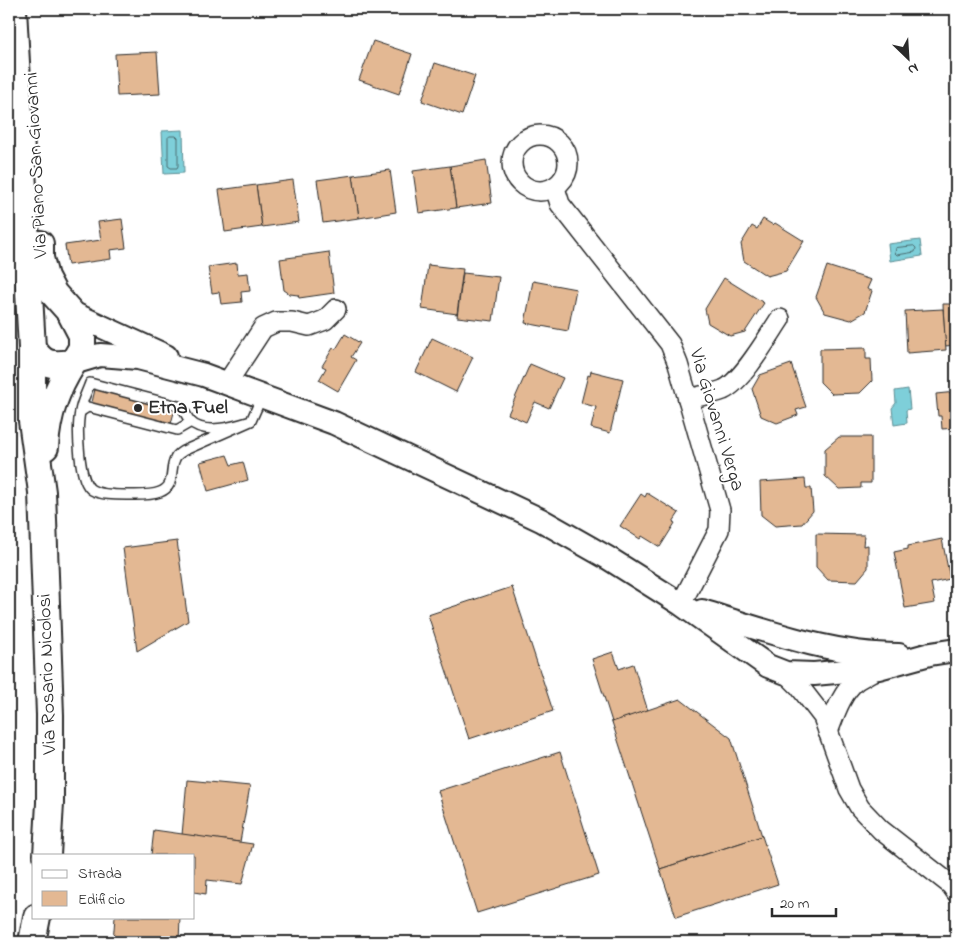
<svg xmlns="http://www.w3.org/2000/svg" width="965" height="951" font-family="'Indie Flower',sans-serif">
  <rect width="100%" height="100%" fill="#fff"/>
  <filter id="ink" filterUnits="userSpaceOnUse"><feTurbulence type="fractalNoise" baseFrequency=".02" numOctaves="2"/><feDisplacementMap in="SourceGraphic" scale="10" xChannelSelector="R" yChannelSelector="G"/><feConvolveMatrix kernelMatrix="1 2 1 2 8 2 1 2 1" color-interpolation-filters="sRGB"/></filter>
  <g filter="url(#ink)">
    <!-- water -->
    <g fill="#7ecfd9" stroke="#5d8d93">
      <polygon points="183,130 184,173 164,174 162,131"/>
      <polygon points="920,240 922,256 890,261 888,244"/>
      <polygon points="908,389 910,409 906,410 907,423 894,425 892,408 896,403 895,391"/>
    </g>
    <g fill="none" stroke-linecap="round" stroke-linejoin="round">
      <!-- shore -->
      <g stroke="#4c6d71" stroke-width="1">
        <polygon points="170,136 176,136 178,138 178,166 177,168 171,168 168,166 168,138"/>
        <polygon points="914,246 916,248 915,252 897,255 895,253 896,248"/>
      </g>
    </g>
    <!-- building -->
    <g fill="#e3b893" stroke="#2b2b2b">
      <polygon points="373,41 412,54 399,94 359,80"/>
      <polygon points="157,52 160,94 117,96 115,54"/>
      <polygon points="435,63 475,76 462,115 422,101"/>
      <polygon points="486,160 492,203 456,208 450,166"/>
      <polygon points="450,166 456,208 419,213 413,171"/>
      <polygon points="390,170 396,212 359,218 353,175"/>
      <polygon points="353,175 359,218 323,223 317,180"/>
      <polygon points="293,180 299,222 262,227 256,185"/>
      <polygon points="256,185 262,227 225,232 219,190"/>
      <polygon points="122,219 126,248 110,250 111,259 68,265 65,245 101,240 98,222"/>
      <polygon points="763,219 773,225 775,223 804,241 786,271 767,276 744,261 741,244 752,226 757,229"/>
      <polygon points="329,252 334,293 299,298 298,295 290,294 284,290 280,259"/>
      <polygon points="237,263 238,274 248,273 250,291 241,292 242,302 221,304 219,292 212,293 208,267"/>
      <polygon points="428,265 463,269 457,314 422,309"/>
      <polygon points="827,266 871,280 867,289 872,291 865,312 851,320 825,313 816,297"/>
      <polygon points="463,273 499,277 493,321 457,317"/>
      <polygon points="724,278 764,303 745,332 730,336 708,323 705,309"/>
      <polygon points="533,281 576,289 568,331 525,323"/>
      <polygon points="943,304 956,304 956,345 945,346"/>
      <polygon points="943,309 946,350 907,353 905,311"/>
      <polygon points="345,334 360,343 351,357 356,360 338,391 319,380 326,368 322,366 333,348 336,349"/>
      <polygon points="432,338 473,357 456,392 416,372"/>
      <polygon points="866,348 866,359 871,359 872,381 860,393 832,394 820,382 820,349"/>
      <polygon points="530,364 563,378 549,408 535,402 526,422 508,414"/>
      <polygon points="791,364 806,407 796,410 798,415 777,423 761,416 752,389 760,375"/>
      <polygon points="591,371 623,379 610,433 591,428 596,407 581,403 588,375 590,376"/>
      <polygon points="96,385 176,405 169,431 90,411"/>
      <polygon points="956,392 956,428 942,429 941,416 938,416 936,394"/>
      <polygon points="839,437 871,437 871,483 861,483 861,488 839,489 825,476 825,449"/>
      <polygon points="227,455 231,465 243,462 248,480 208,491 200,462"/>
      <polygon points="805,479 806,488 811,488 813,511 802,524 775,526 761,515 760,482"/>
      <polygon points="647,493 679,513 673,522 675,523 660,547 642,536 640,539 620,526 641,494 645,497"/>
      <polygon points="956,504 956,519 953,520 950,505"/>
      <polygon points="816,534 864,535 863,546 868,545 868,568 857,581 828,580 816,567"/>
      <polygon points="942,539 950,579 931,583 935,603 905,608 894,552 908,549 908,546"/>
      <polygon points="177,541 188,621 137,651 123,548"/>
      <polygon points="512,587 553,711 469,739 428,615"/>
      <polygon points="613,652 619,669 633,664 648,711 612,722 592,659"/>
      <polygon points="680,699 731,738 762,836 660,869 612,722"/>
      <polygon points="560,752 599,875 477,913 438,791"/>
      <polygon points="187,780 250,786 240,842 182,835"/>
      <polygon points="154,830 253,844 242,884 207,880 206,894 194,892 194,855 151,855"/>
      <polygon points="762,836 778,884 676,917 660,869"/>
      <polygon points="115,917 180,917 179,942 113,942"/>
    </g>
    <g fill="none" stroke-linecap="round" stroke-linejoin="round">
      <defs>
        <g id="service">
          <polyline points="80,412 88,407 177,430 191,422"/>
          <path d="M251,421C235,426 204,436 190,421C187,417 184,411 182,407L90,383C87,392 81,402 80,412C77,427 78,482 92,490C101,495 115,495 126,495C137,495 150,496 160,492C176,486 169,470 175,459C176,455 180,453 183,451L251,421L262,396"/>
        </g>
        <g id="minor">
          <circle cx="540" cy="163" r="28"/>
          <polyline points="555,188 560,204 670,344 678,364 720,510 719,530 681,604"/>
          <polyline points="9,270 27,273"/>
          <polyline points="227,383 263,328 276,322 292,322 309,326 325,320 336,309"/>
          <path d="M688,399C699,396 712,394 723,390C742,382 768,337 780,319"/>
          <polyline points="786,673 799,686 823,717 849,789 860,808 881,830 951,885 956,892"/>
          <path d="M828,732C835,714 841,693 857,680C864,676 871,672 878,668"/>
        </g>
        <g id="tertiary">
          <polyline points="70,312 166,356"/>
          <polyline points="73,363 100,355 138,358 204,375 334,423 541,520 608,558 681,604 768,666 786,673 814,674 879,668 930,654 956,650"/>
          <path d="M702,611C766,631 832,655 899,655"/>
        </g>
        <g id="secondary">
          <polyline points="13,9 32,348 32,421 42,492 50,715 50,803 47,855"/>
          <path d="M32,348C45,367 52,365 73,363L82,348V335L70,312L54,294L45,277L40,258V244"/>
          <path d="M45,447C47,414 56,390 73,363"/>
          <polyline points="32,942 37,917"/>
        </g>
      </defs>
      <!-- service casing -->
      <use href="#service" stroke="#2b2b2b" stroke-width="12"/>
      <!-- minor casing -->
      <use href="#minor" stroke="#2b2b2b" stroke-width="22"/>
      <!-- tertiary casing -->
      <use href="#tertiary" stroke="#2b2b2b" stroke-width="26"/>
      <!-- secondary casing -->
      <use href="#secondary" stroke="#2b2b2b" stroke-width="30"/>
      <!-- service -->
      <use href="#service" stroke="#fff" stroke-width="9"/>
      <!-- minor -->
      <use href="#minor" stroke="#fff" stroke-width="19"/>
      <!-- tertiary -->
      <use href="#tertiary" stroke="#fff" stroke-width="22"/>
      <!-- secondary -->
      <use href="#secondary" stroke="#fff" stroke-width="26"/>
    </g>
  </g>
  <!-- markers -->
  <circle fill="#2b2b2b" stroke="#fff" stroke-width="2" cx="138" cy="408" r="5"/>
  <g text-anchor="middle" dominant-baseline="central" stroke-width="4" stroke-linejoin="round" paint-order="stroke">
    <!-- street labels -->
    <g font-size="20" fill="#2b2b2b" stroke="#fff">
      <text transform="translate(37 165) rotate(-93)">Via Piano San Giovanni</text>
      <text transform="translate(716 420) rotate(73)">Via Giovanni Verga</text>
      <text transform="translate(48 674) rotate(-92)">Via Rosario Nicolosi</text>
    </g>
    <!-- poi labels -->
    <g font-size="20" font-weight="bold" fill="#2b2b2b" stroke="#fff" text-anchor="start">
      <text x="148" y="408">Etna Fuel</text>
    </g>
  </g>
  <!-- margin -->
  <rect width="965" height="951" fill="none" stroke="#fff" stroke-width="30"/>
  <rect x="15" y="15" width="935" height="921" fill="none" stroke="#2b2b2b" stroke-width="2" filter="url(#ink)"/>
  <!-- legend -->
  <rect x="32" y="854" width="162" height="65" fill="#ffffff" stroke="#aaaaaa"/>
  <rect x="42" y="870" width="25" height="8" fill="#ffffff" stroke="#aaaaaa"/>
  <text x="78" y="878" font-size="15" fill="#2b2b2b">Strada</text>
  <rect x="42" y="891" width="25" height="15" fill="#e3b893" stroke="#aaaaaa"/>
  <text x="78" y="904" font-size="15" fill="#2b2b2b">Edificio</text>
  <!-- north arrow -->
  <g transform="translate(908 58) rotate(155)" stroke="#ffffff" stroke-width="4" paint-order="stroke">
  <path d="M0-4L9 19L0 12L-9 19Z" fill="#2b2b2b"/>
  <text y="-8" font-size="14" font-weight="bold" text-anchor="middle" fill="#2b2b2b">N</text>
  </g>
  <!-- scale -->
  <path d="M772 908v8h64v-8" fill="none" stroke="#2b2b2b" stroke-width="2.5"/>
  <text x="780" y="908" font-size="15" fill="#2b2b2b" stroke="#ffffff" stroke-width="4" paint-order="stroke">20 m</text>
</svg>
